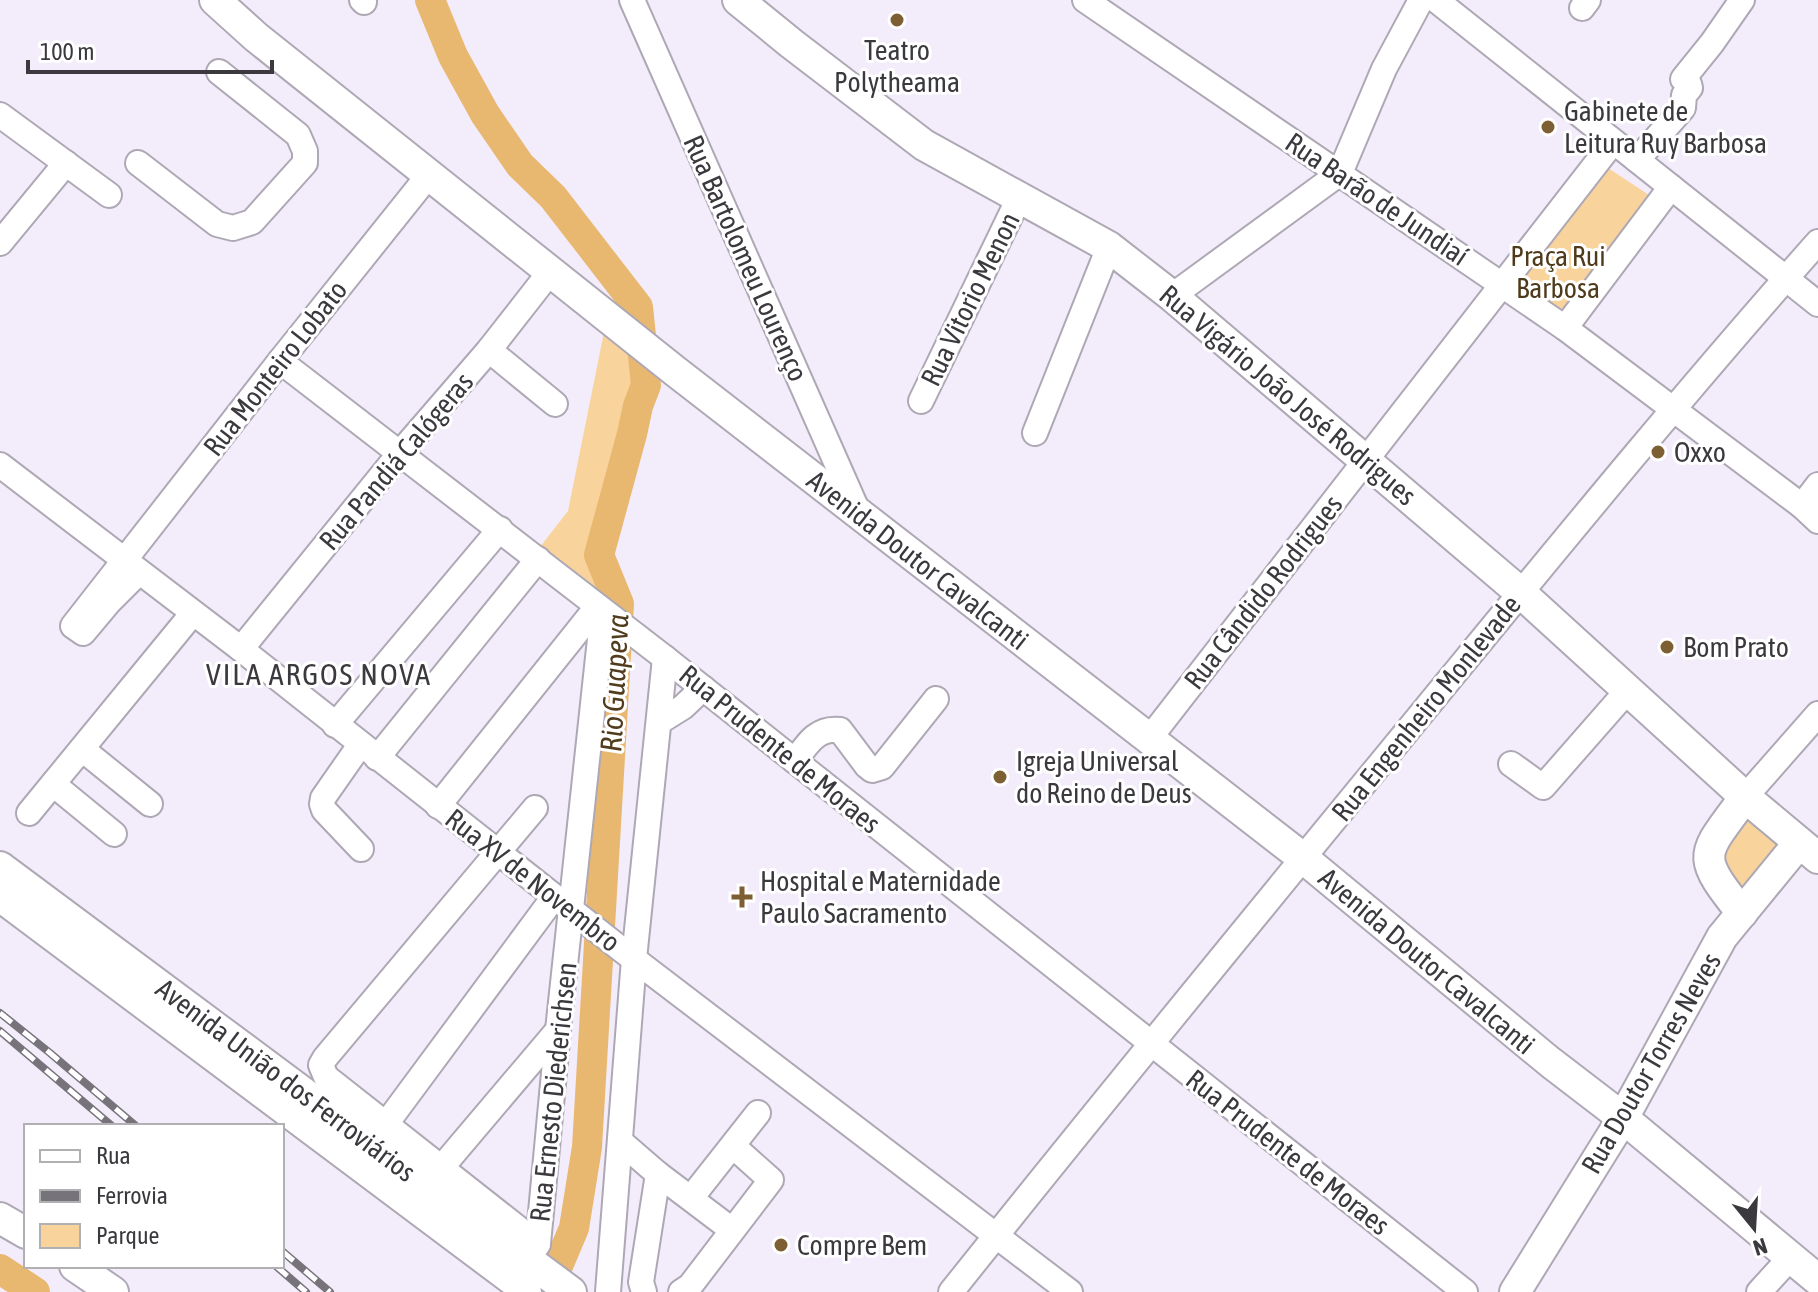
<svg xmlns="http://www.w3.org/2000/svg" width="1818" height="1292" font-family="'Asap Condensed',sans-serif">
  <rect width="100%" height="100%" fill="#f3ecfa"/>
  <!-- green -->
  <g fill="#f9d39c">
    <polygon points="1608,168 1649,195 1651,204 1566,315 1517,289 1514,276 1597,170"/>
    <polygon points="605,327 633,345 632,397 602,503 591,561 611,601 540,547 568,511"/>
    <polygon points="1750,818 1776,838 1780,849 1748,887 1739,887 1715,852 1740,822"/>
  </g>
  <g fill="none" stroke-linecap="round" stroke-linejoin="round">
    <!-- river -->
    <g stroke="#e8b871" stroke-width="30">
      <polyline points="430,0 453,56 485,114 520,165 553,197 638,307 646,385 638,406 632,434 599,555 619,604 587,1147 574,1228 547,1292"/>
      <polyline points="0,1269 35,1292"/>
    </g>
    <defs>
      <g id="minor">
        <polyline points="362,0 364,2"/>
        <polyline points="632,0 859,514"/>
        <polyline points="1085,0 1565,328 1802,506 1818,521"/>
        <polyline points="1436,0 1818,304"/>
        <polyline points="1582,8 1588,0"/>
        <polyline points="0,115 109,195"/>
        <polyline points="1637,160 1683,108 1684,95 1690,88 1689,84 1683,79 1712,43 1742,0"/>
        <polyline points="138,163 217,224 233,228 252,222 305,163 305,151 298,135 219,72"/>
        <polyline points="0,243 66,163"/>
        <polyline points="1172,296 1340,173 1384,69 1421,0"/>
        <polyline points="1565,328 1671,187"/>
        <polyline points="489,350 555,404"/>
        <polyline points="280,361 665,658 1465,1292"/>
        <polyline points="921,401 1020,196"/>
        <polyline points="1035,433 1109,247"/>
        <polyline points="0,465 241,649 622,950 1070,1292"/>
        <polyline points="1802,506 1818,485"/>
        <polyline points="139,572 109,602 83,633 73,626 280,361 428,176"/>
        <polyline points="241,649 400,453 489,350 550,272"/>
        <polyline points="659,722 683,707 703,688"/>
        <polyline points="335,725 500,529"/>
        <polyline points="1149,739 1613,142"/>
        <polyline points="360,745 323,798 322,804 324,810 361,849"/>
        <polyline points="82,749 150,804"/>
        <polyline points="377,758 538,559"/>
        <path d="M795,761C807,744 817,727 840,730L867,766L872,770L882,767L936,699"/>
        <polyline points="1511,764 1543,787 1628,690"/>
        <polyline points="53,784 114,834"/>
        <polyline points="1745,797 1818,714"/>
        <polyline points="438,806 597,607"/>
        <polyline points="535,808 325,1058 321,1065 326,1077 538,1244"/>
        <polyline points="29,813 193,613"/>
        <polyline points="386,1124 554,897"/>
        <polyline points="621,1142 658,1174 732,1230"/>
        <polyline points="442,1167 558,1030"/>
        <polyline points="691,1198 758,1113"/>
        <polyline points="517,1275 538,1244 558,1030 603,611"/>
        <polyline points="608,1292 634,959 665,658"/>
        <polyline points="644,1292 641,1282 658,1174"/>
        <polyline points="681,1292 690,1286 771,1180 733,1146"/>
        <path d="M951,1292C1107,1096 1267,902 1426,708C1555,551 1683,394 1818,242"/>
        <polyline points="1759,1292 1790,1258"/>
      </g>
      <g id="major">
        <polyline points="215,0 256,37 675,371 1303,858 1550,1062 1623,1118 1818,1280"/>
        <polyline points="738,0 792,44 924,145 1109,247 1172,296 1521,593 1745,797 1818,858"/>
        <polyline points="0,867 571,1292"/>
        <polyline points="0,896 513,1280 526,1292"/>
        <path d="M1742,913C1694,853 1702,856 1745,797"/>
        <polyline points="0,1218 26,1233"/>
        <polyline points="75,1266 113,1292"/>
        <polyline points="1515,1292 1623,1118 1722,937 1799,843"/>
      </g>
    </defs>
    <!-- minor casing -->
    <use href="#minor" stroke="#aea8b5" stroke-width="28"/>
    <!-- major casing -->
    <use href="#major" stroke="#aea8b5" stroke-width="34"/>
    <!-- minor -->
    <use href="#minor" stroke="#fff" stroke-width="24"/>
    <!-- major -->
    <use href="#major" stroke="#fff" stroke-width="30"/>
    <defs>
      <g id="rail">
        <polyline points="0,1013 50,1053 136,1126"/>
        <polyline points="0,1031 112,1126"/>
        <polyline points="282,1251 330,1292"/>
        <polyline points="276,1266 306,1292"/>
      </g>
    </defs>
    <!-- rail casing -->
    <use href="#rail" stroke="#77737b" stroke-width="8"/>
    <!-- rail -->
    <use href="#rail" stroke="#fff" stroke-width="5" stroke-dasharray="15" stroke-linecap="butt"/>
  </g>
  <!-- markers -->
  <g fill="#7d5f33" stroke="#fff" stroke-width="3">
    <circle cx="897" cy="20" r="8"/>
    <circle cx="1548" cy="127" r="8"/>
    <circle cx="1658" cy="452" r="8"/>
    <circle cx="1667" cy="647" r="8"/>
    <circle cx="1000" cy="777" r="8"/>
    <path d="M738 885h8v8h8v8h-8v8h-8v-8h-8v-8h8z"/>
    <circle cx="781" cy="1245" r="8"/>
  </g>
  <g text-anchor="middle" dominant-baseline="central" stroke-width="6" stroke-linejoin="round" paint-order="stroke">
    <!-- poi labels -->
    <g font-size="28" fill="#3b393e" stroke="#fff" text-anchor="start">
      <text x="897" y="50" text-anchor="middle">Teatro<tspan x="897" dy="32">Polytheama</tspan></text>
      <text x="1564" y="111">Gabinete de<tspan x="1564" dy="32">Leitura Ruy Barbosa</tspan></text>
      <text x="1674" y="452">Oxxo</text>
      <text x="1683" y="647">Bom Prato</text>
      <text x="1016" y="761">Igreja Universal<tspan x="1016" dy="32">do Reino de Deus</tspan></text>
      <text x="760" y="881">Hospital e Maternidade<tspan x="760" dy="32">Paulo Sacramento</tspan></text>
      <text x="797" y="1245">Compre Bem</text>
    </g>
    <!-- street labels -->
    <g font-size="28" fill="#3b393e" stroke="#fff">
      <text transform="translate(1377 199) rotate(34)">Rua Barão de Jundiaí</text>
      <text transform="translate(746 258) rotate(66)">Rua Bartolomeu Lourenço</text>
      <text transform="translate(970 299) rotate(-64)">Rua Vitorio Menon</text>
      <text transform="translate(275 368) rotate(-52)">Rua Monteiro Lobato</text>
      <text transform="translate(1288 395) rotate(40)">Rua Vigário João José Rodrigues</text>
      <text transform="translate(396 461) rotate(-50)">Rua Pandiá Calógeras</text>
      <text transform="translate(918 560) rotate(38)">Avenida Doutor Cavalcanti</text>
      <text transform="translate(1263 592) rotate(-52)">Rua Cândido Rodrigues</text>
      <text transform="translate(1426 708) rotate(-51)">Rua Engenheiro Monlevade</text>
      <text transform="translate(780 749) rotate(39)">Rua Prudente de Moraes</text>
      <text transform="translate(533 880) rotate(38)">Rua XV de Novembro</text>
      <text transform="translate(1427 961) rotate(40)">Avenida Doutor Cavalcanti</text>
      <text transform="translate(1651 1063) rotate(-60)">Rua Doutor Torres Neves</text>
      <text transform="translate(286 1080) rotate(37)">Avenida União dos Ferroviários</text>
      <text transform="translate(553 1092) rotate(-84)">Rua Ernesto Diederichsen</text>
      <text transform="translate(1288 1152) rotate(38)">Rua Prudente de Moraes</text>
    </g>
    <!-- park labels -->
    <g font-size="28" fill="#4f3b1c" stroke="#fff">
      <text x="1558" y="256">Praça Rui<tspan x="1558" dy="32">Barbosa</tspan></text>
    </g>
    <!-- neighbourhood labels -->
    <g font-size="30" letter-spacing="2" fill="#3b393e" stroke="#fff">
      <text x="319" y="674">VILA ARGOS NOVA</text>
    </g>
    <!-- water labels -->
    <g font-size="30" font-style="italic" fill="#513c1d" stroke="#fff">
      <text transform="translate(614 683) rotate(-87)">Rio Guapeva</text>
    </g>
  </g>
  <!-- legend -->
  <rect x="24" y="1124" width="260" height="144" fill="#ffffff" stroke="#b1b0b2" stroke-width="2"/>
  <rect x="40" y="1150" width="40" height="12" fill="#ffffff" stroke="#b1b0b2" stroke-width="2"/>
  <text x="96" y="1164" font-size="24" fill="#3b393e">Rua</text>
  <rect x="40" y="1190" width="40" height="12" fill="#77737b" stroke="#b1b0b2" stroke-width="2"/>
  <text x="96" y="1204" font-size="24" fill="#3b393e">Ferrovia</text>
  <rect x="40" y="1224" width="40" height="24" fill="#f9d39c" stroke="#b1b0b2" stroke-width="2"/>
  <text x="96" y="1244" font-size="24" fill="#3b393e">Parque</text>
  <!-- north arrow -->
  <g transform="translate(1754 1228) rotate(162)" stroke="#ffffff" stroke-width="6" paint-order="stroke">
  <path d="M0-6L14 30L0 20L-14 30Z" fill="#3b393e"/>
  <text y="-12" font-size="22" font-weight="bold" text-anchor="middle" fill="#3b393e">N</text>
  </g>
  <!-- scale -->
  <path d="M28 60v12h244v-12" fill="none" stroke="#3b393e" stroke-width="4"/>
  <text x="40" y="60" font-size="24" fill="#3b393e" stroke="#ffffff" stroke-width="6" paint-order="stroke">100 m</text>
</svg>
